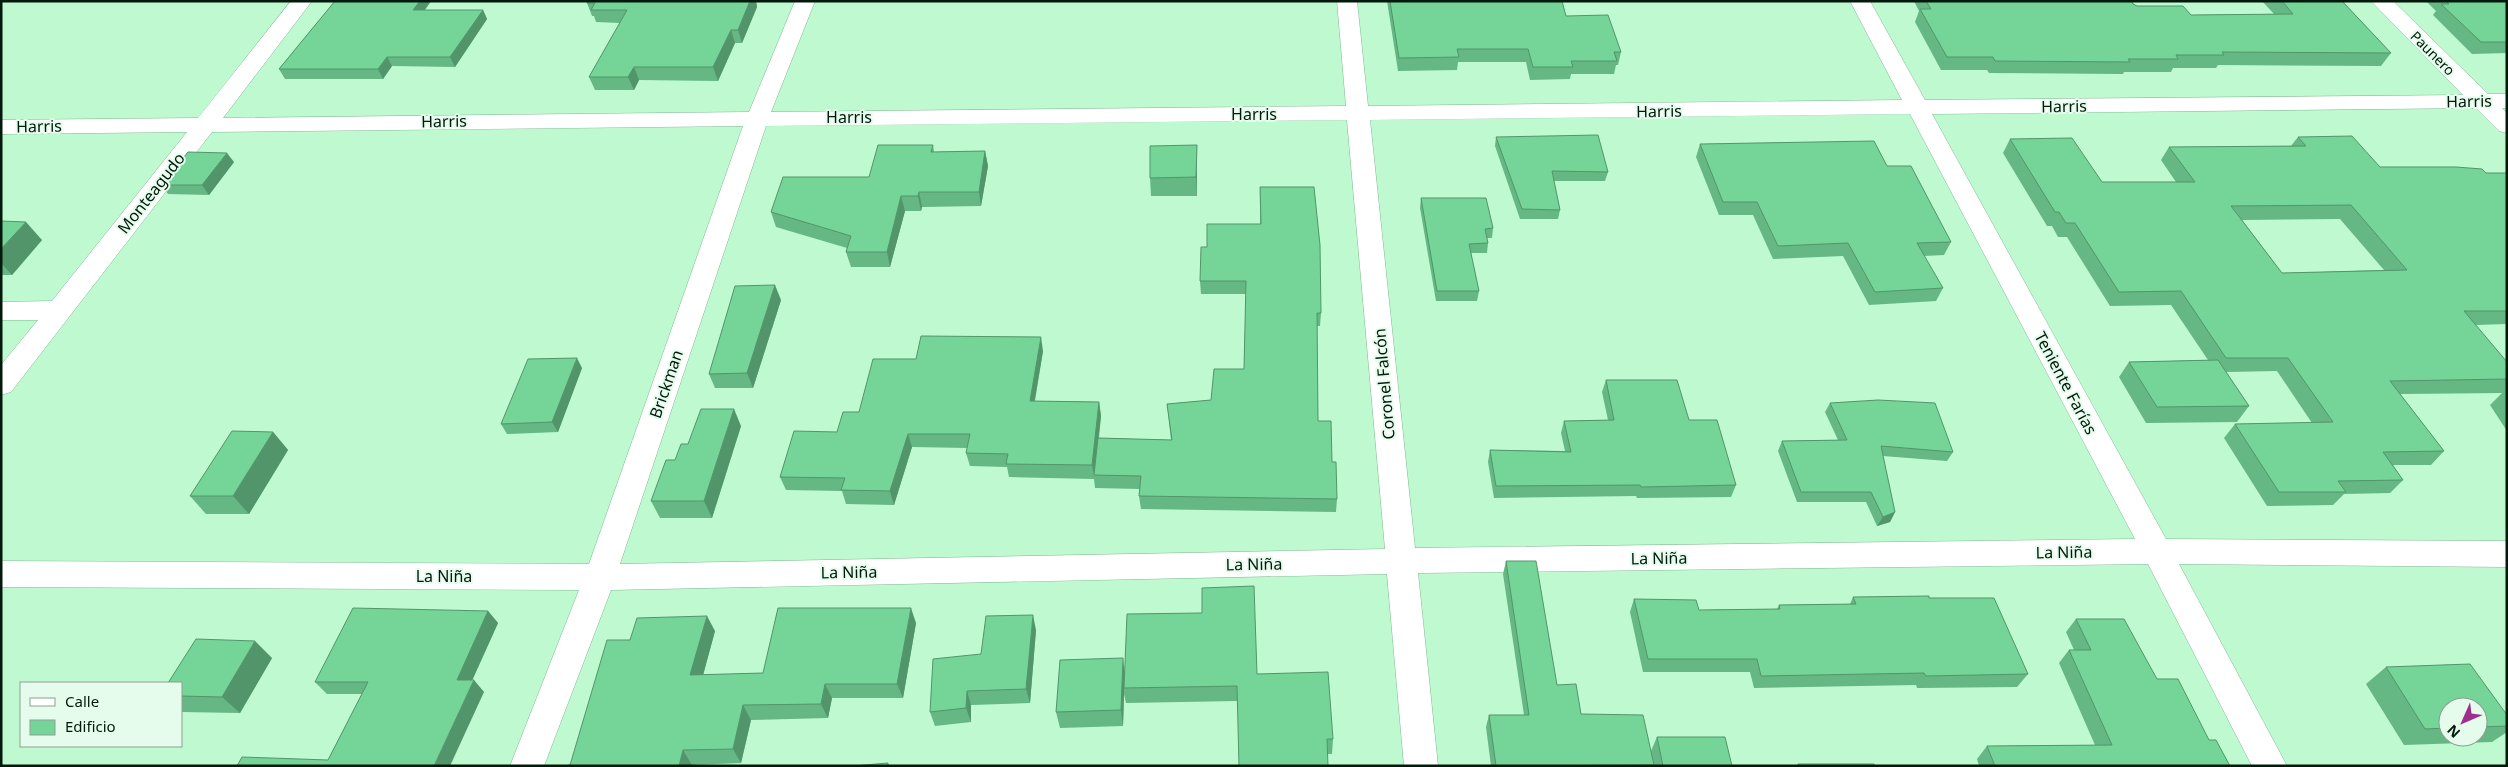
<svg xmlns="http://www.w3.org/2000/svg" width="2508" height="767" font-family="'Noto Sans',sans-serif">
  <rect width="100%" height="100%" fill="#bef9d0"/>
  <g fill="none" stroke-linecap="round" stroke-linejoin="round">
    <defs>
      <path id="street" d="M291,1H312L223,118L749,112L795,1H815L771,112L1346,106L1337,1H1357L1368,106L1902,100L1850,1H1870L1925,100L2463,95L2371,1H2393L2488,94H2507V108H2502L2507,113V133L2499,131L2476,108L1932,114L2166,539L2507,541V567L2179,564L2287,766H2252L2148,564L1418,573L1438,766H1404L1387,574L611,590L544,766H510L579,590L1,587V561L589,564L743,126L212,132L11,392L1,395V365L38,320H1V302L52,301L187,132L1,134V120L198,118ZM1910,114L2135,539L1415,548L1370,120ZM1347,120L1385,549L620,564L766,126Z"/>
    </defs>
    <!-- street casing -->
    <use href="#street" stroke="#80b993" stroke-width="1"/>
    <!-- street -->
    <use href="#street" fill="#fff" fill-rule="evenodd"/>
  </g>
  <!-- wall -->
  <g fill="#65b783" fill-rule="evenodd">
    <polygon points="335,1 431,1 425,10 483,10 487,19 455,67 392,66 383,79 285,79 279,69"/>
    <polygon points="588,1 756,1 757,7 742,43 735,43 718,81 639,80 634,90 595,90 589,77 620,23 596,22 594,16 592,16 587,3"/>
    <polygon points="1387,1 1562,1 1566,16 1621,52 1618,65 1616,65 1614,74 1571,74 1570,79 1530,80 1526,62 1458,62 1457,70 1398,71"/>
    <polygon points="1914,1 2132,1 2133,4 2137,6 2191,15 2274,14 2262,1 2342,1 2391,53 2381,66 2218,65 2216,68 2173,68 2171,72 2124,72 2123,74 1989,73 1987,70 1941,70 1915,22 1919,11"/>
    <polygon points="2426,1 2507,1 2507,53 2472,54 2433,15 2436,11"/>
    <polygon points="1496,137 1608,172 1605,181 1554,181 1560,210 1558,219 1520,219 1495,146"/>
    <path d="M2298,137L2380,167L2486,173H2507V324L2475,325L2507,362V431L2490,405L2502,393L2400,394L2444,451L2431,465H2393L2403,480L2390,493L2344,494L2333,505L2267,506L2224,438L2235,424L2312,423L2277,371L2226,372L2249,406L2237,422L2146,423L2119,377L2129,362L2208,360L2171,305L2110,306L2067,237H2058L2052,226H2047L2003,153L2010,139L2102,182H2176L2161,160L2169,147L2291,146ZM2340,219L2384,270L2282,273L2242,220Z"/>
    <polygon points="1700,144 1887,166 1951,242 1944,255 1924,256 1943,288 1936,301 1869,305 1843,256 1773,259 1753,215 1719,215 1696,157"/>
    <polygon points="933,145 934,152 985,151 988,166 981,206 922,207 921,211 905,211 890,267 851,267 846,252 847,248 776,227 771,212 869,177"/>
    <polygon points="234,162 209,195 168,194 161,185"/>
    <polygon points="1197,163 1197,196 1151,196 1150,178"/>
    <polygon points="1260,187 1321,313 1320,326 1317,326 1318,421 1332,462 1337,499 1336,512 1141,509 1139,496 1140,489 1095,488 1094,479 1009,477 1007,467 970,466 966,453 967,448 912,447 894,505 846,504 842,491 786,490 780,477 837,432 916,359 1043,351 1035,401 1099,402 1101,416 1099,438 1171,440 1167,404 1211,400 1244,369 1246,294 1201,294 1200,281 1207,247 1260,224"/>
    <polygon points="1421,198 1493,228 1492,238 1487,238 1488,243 1487,253 1471,253 1479,291 1477,301 1436,301 1420,208"/>
    <polygon points="1,221 42,240 12,275 1,275"/>
    <polygon points="781,300 753,388 715,388 709,374"/>
    <polygon points="582,368 558,432 507,434 501,424"/>
    <polygon points="1606,380 1689,420 1736,485 1731,497 1637,498 1636,496 1494,498 1488,462 1490,450 1565,451 1561,433 1564,421 1608,420 1602,392"/>
    <polygon points="1830,403 1953,452 1947,461 1883,456 1895,512 1890,522 1877,526 1866,502 1797,502 1778,451 1782,441 1838,440 1825,412"/>
    <polygon points="741,426 712,518 660,518 651,501 675,460 688,444"/>
    <polygon points="273,432 288,450 249,514 206,514 190,496"/>
    <polygon points="1506,561 1557,685 1581,714 1651,751 1657,737 1732,766 1491,766 1486,727 1489,715 1524,715 1503,574"/>
    <polygon points="1853,597 1929,598 2028,674 2017,687 1917,688 1916,685 1754,688 1750,672 1643,672 1630,612 1634,599 1699,610 1777,609 1779,605 1850,604"/>
    <polygon points="488,611 498,623 472,680 484,692 328,760 362,694 327,694 315,682"/>
    <polygon points="2076,619 2157,679 2209,740 2230,766 1979,766 1977,759 1987,746 2095,745 2059,663 2069,650 2074,650 2066,632"/>
    <polygon points="916,623 903,698 832,698 828,718 751,720 741,763 692,765 570,765 630,640 715,631 703,675 763,673"/>
    <polygon points="1036,630 1030,703 971,705 971,722 935,726 930,712"/>
    <polygon points="272,658 240,713 181,712 181,683"/>
    <path d="M2386,667L2507,715V732L2492,742L2404,745L2366,684ZM2448,707H2478V737H2448Z"/>
    <polygon points="1124,671 1257,674 1333,739 1332,754 1328,754 1237,701 1126,703 1124,694 1123,726 1060,728 1056,712"/>
  </g>
  <!-- shaded-wall -->
  <g fill="#52956a">
    <polygon points="420,1 431,1 418,19 413,10"/>
    <polygon points="750,1 756,1 757,7 742,43 738,30"/>
    <polygon points="483,10 487,19 455,67 450,57"/>
    <polygon points="731,30 735,43 718,81 713,67"/>
    <polygon points="387,57 392,66 383,79 378,69"/>
    <polygon points="634,67 639,80 634,90 628,77"/>
    <polygon points="1197,145 1197,196 1196,177"/>
    <polygon points="985,151 988,166 981,206 979,192"/>
    <polygon points="227,153 234,162 209,195 202,185"/>
    <polygon points="919,192 922,207 921,211 918,196"/>
    <polygon points="901,196 905,211 890,267 887,252"/>
    <polygon points="26,222 42,240 12,275 1,263 1,249"/>
    <polygon points="775,285 781,300 753,388 747,373"/>
    <polygon points="1041,337 1043,351 1032,415 1030,401"/>
    <polygon points="577,358 582,368 558,432 552,422"/>
    <polygon points="1099,402 1101,416 1094,475 1092,465"/>
    <polygon points="734,409 741,426 712,518 704,501"/>
    <polygon points="273,432 288,450 249,514 233,496"/>
    <polygon points="908,434 912,447 894,505 890,491"/>
    <polygon points="1895,512 1890,522 1877,526 1883,517"/>
    <polygon points="911,608 916,623 903,698 897,684"/>
    <polygon points="488,611 498,623 467,692 457,680"/>
    <polygon points="1033,615 1036,630 1030,703 1026,689"/>
    <polygon points="707,616 715,631 699,690 690,675"/>
    <polygon points="255,641 272,658 240,713 222,697"/>
    <polygon points="1123,658 1125,675 1124,688 1124,694 1123,726 1121,710"/>
    <polygon points="474,680 484,692 450,766 434,766"/>
    <polygon points="825,684 832,698 828,718 821,704"/>
    <polygon points="967,691 971,705 971,722 966,708"/>
    <polygon points="743,705 751,720 741,763 733,749"/>
    <polygon points="683,750 692,765 692,766 679,766"/>
  </g>
  <!-- building -->
  <g fill="#75d598" stroke="#52956a" fill-rule="evenodd">
    <polygon points="335,1 420,1 413,10 483,10 450,57 387,57 378,69 279,69"/>
    <polygon points="588,1 750,1 738,30 731,30 713,67 634,67 628,77 589,77 627,10 591,10 595,3 587,3"/>
    <polygon points="1390,1 1562,1 1566,16 1608,15 1621,52 1614,52 1617,61 1571,61 1573,67 1533,67 1528,49 1457,49 1459,57 1399,58"/>
    <polygon points="1926,1 2132,1 2133,4 2137,6 2183,6 2191,15 2293,14 2282,1 2342,1 2391,53 2222,52 2224,55 2176,55 2178,59 2128,59 2130,62 1995,61 1993,57 1947,57 1920,9 1931,9"/>
    <polygon points="2446,1 2507,1 2507,42 2481,42 2441,4 2449,4"/>
    <polygon points="1598,135 1608,172 1552,171 1560,210 1522,209 1496,137"/>
    <path d="M2352,136L2380,167H2456L2482,169L2486,173H2507V311H2464L2507,362V379L2390,381L2444,451L2383,452L2403,480L2338,481L2346,492H2279L2235,424L2333,422L2288,358H2226L2181,291L2119,292L2075,223H2066L2059,212H2055L2010,139L2072,138L2102,182H2195L2169,147L2306,146L2298,137ZM2351,205L2407,270L2282,273L2231,206Z"/>
    <polygon points="1874,141 1887,166 1911,166 1951,242 1917,243 1943,288 1875,292 1848,243 1778,246 1757,202 1723,202 1700,144"/>
    <polygon points="878,145 933,145 931,152 985,151 979,192 919,192 918,196 901,196 887,252 846,252 851,236 771,212 783,177 869,177"/>
    <polygon points="1197,145 1196,177 1150,178 1150,146"/>
    <polygon points="188,152 227,153 202,185 161,185"/>
    <polygon points="1260,187 1314,187 1320,245 1321,313 1317,313 1318,421 1331,421 1332,462 1336,462 1337,499 1139,496 1141,476 1094,475 1098,438 1172,440 1167,404 1211,400 1214,369 1244,369 1246,281 1200,281 1201,247 1207,247 1207,224 1261,224"/>
    <polygon points="1421,198 1486,198 1493,228 1485,229 1488,243 1469,244 1479,291 1437,291"/>
    <polygon points="1,221 26,222 1,249"/>
    <polygon points="775,285 747,373 709,374 735,286"/>
    <polygon points="921,336 1041,337 1030,401 1099,402 1092,465 1006,464 1008,454 966,453 970,434 908,434 890,491 841,490 845,478 780,477 794,431 837,432 843,412 859,412 873,359 916,359"/>
    <polygon points="577,358 552,422 501,424 528,359"/>
    <polygon points="2218,360 2249,406 2157,407 2129,362"/>
    <polygon points="1606,380 1677,380 1689,420 1717,420 1736,485 1641,487 1640,485 1496,486 1490,450 1571,452 1564,421 1614,420"/>
    <polygon points="1878,400 1935,403 1953,452 1881,446 1895,512 1883,517 1871,492 1801,492 1782,441 1847,440 1830,403"/>
    <polygon points="701,409 734,409 704,501 651,501 666,460 675,460 681,444 688,444"/>
    <polygon points="232,431 273,432 233,496 190,496"/>
    <polygon points="1506,561 1536,561 1557,685 1576,684 1581,714 1643,715 1654,765 1496,766 1489,715 1529,715"/>
    <polygon points="1254,586 1257,674 1328,672 1333,739 1327,739 1328,766 1239,766 1237,686 1124,688 1127,614 1202,613 1202,588"/>
    <polygon points="1929,596 1929,598 1994,598 2028,674 1926,676 1924,673 1761,676 1757,659 1648,659 1634,599 1696,600 1699,610 1780,609 1779,605 1856,604 1853,597"/>
    <polygon points="353,608 488,611 457,680 474,680 434,766 237,766 242,757 328,760 368,682 315,682"/>
    <polygon points="778,608 911,608 897,684 825,684 821,704 743,705 733,749 683,750 679,766 564,766 570,765 607,640 630,640 637,618 707,616 690,675 763,673"/>
    <polygon points="1033,615 1026,689 967,691 966,708 930,712 933,659 981,654 986,616"/>
    <polygon points="2076,619 2124,619 2157,679 2178,679 2209,740 2216,740 2230,766 1995,766 1987,746 2112,745 2069,650 2091,650"/>
    <polygon points="196,639 255,641 222,697 181,696 181,683 168,683"/>
    <polygon points="1123,658 1121,710 1056,712 1060,660"/>
    <polygon points="2470,664 2507,715 2507,726 2478,727 2478,707 2448,707 2448,728 2425,729 2386,667"/>
    <polygon points="1657,737 1725,737 1732,766 1663,766"/>
    <polygon points="888,763 888,766 853,766"/>
    <polygon points="1798,764 1874,764 1875,766 1798,766"/>
  </g>
  <g text-anchor="middle" dominant-baseline="central" stroke-width="4" stroke-linejoin="round" paint-order="stroke">
    <!-- far-street labels -->
    <g font-size="14" fill="#03190c" stroke="#e5fcec">
      <text transform="translate(2433 53) rotate(45)">Paunero</text>
    </g>
    <!-- street labels -->
    <g font-size="16" fill="#03190c" stroke="#e5fcec">
      <text transform="translate(2469 101) rotate(-1)">Harris</text>
      <text transform="translate(2064 106) rotate(-1)">Harris</text>
      <text transform="translate(1659 111) rotate(-1)">Harris</text>
      <text x="1254" y="114">Harris</text>
      <text x="849" y="117">Harris</text>
      <text transform="translate(444 121) rotate(-1)">Harris</text>
      <text transform="translate(39 126) rotate(-1)">Harris</text>
      <text transform="translate(151 193) rotate(-52)">Monteagudo</text>
      <text transform="translate(2066 383) rotate(62)">Teniente Farías</text>
      <text transform="translate(666 384) rotate(-71)">Brickman</text>
      <text transform="translate(1384 384) rotate(-95)">Coronel Falcón</text>
      <text transform="translate(2064 552) rotate(-1)">La Niña</text>
      <text transform="translate(1659 558) rotate(-1)">La Niña</text>
      <text transform="translate(1254 564) rotate(-1)">La Niña</text>
      <text transform="translate(849 572) rotate(-1)">La Niña</text>
      <text x="444" y="576">La Niña</text>
    </g>
  </g>
  <!-- border -->
  <rect width="2508" height="767" fill="none" stroke="#03190c" stroke-width="5"/>
  <!-- legend -->
  <rect x="20" y="682" width="162" height="65" fill="#e5fcec" stroke="#8ba192"/>
  <rect x="30" y="698" width="25" height="8" fill="#ffffff" stroke="#8ba192"/>
  <text x="65" y="707" font-size="15" fill="#03190c">Calle</text>
  <rect x="30" y="720" width="25" height="15" fill="#75d598" stroke="#8ba192"/>
  <text x="65" y="732" font-size="15" fill="#03190c">Edificio</text>
  <!-- north arrow -->
  <g transform="translate(2463 722) rotate(225)"><circle r="24" fill="#e5fcec" stroke="#8ba192"/>
  <path d="M0-4L9 19L0 12L-9 19Z" fill="#9e2f8d"/>
  <text y="-8" font-size="14" font-weight="bold" text-anchor="middle" fill="#03190c">N</text>
  </g>
</svg>
